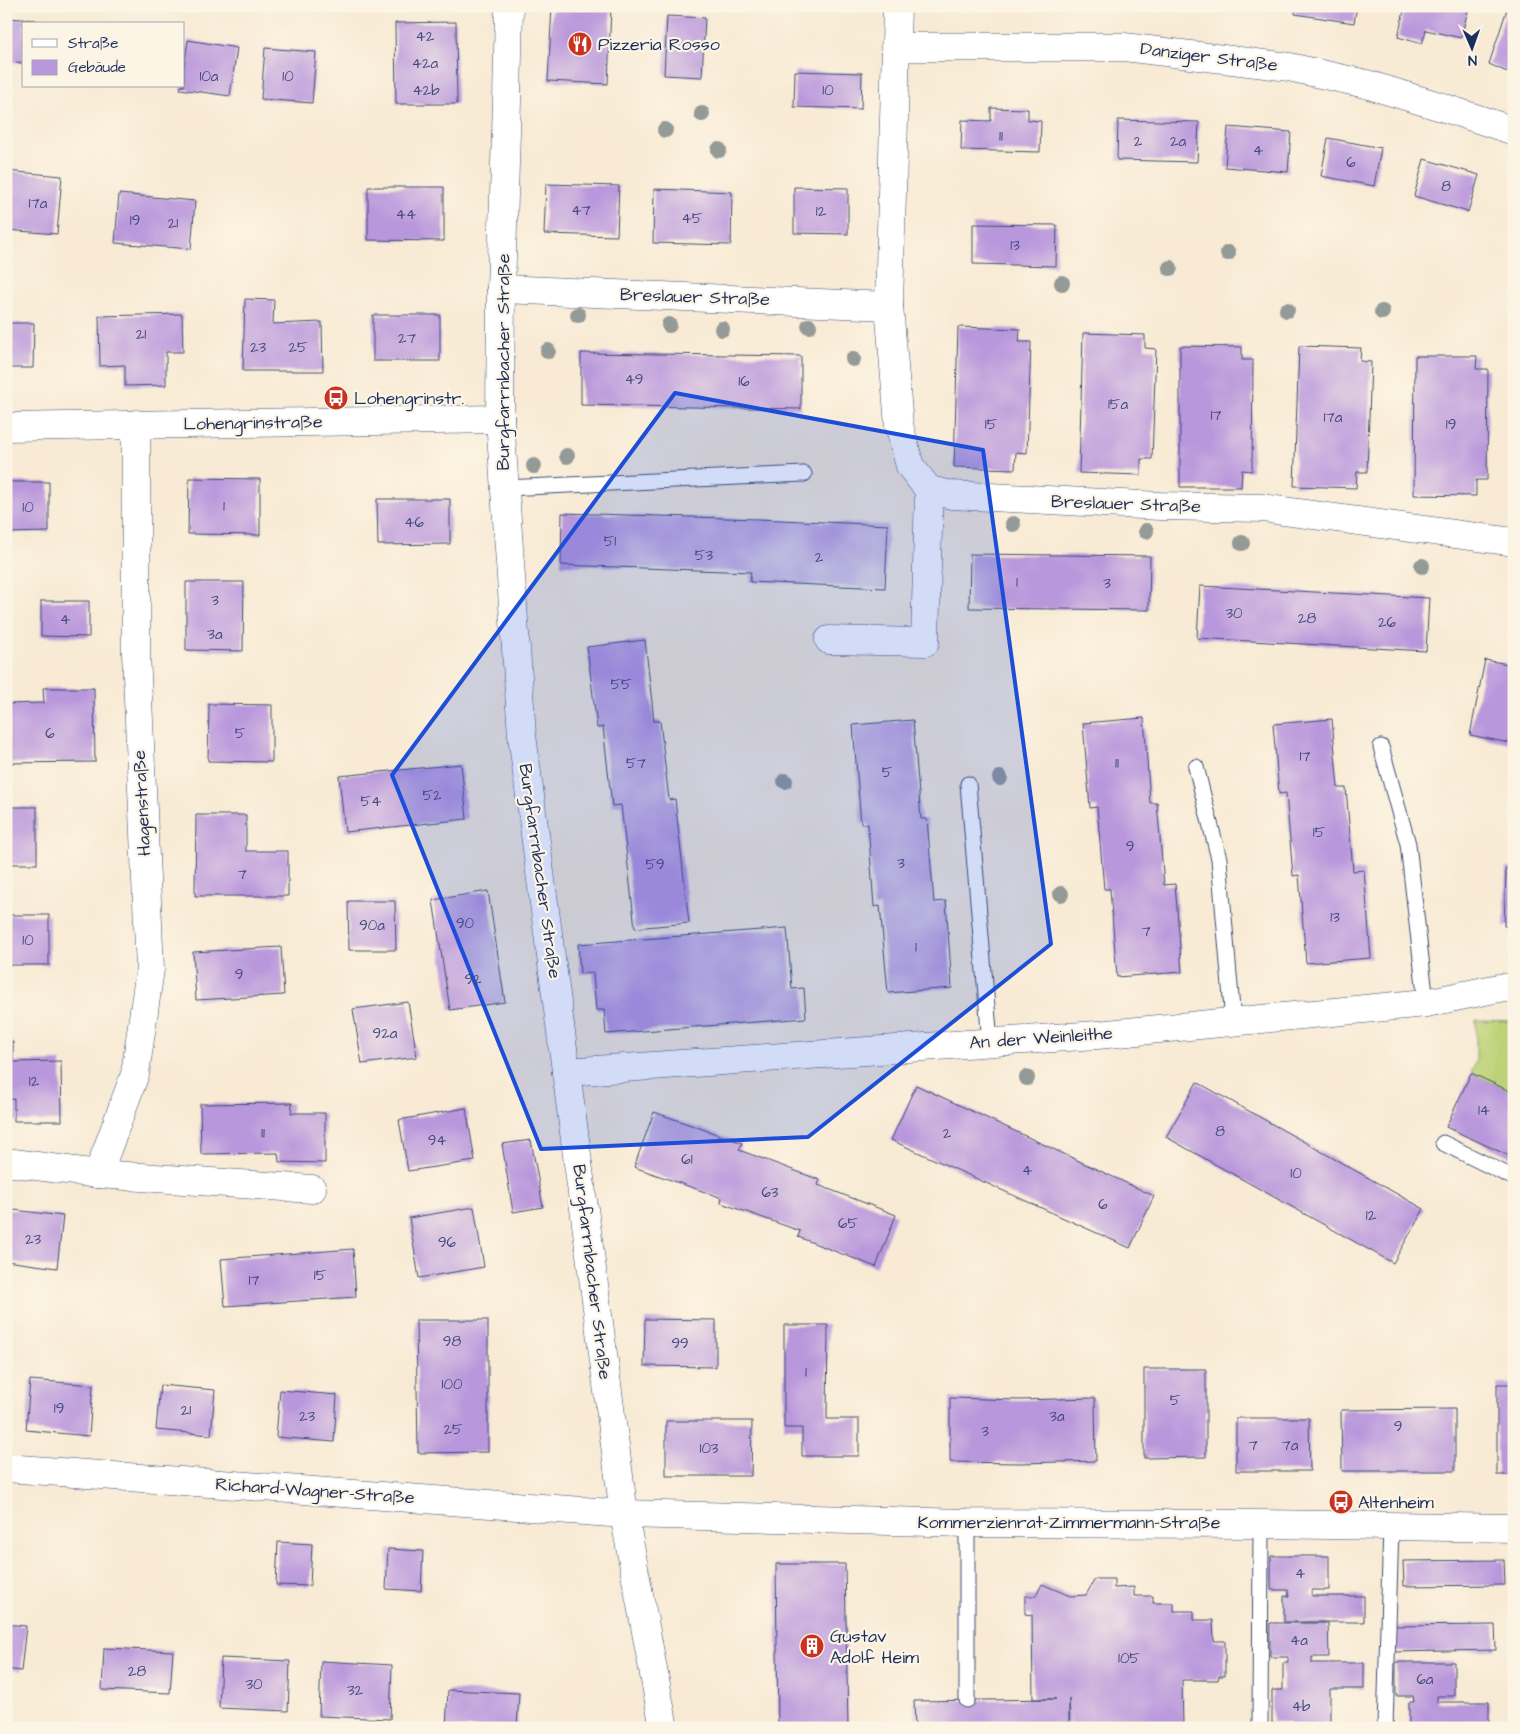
<svg xmlns="http://www.w3.org/2000/svg" width="1520" height="1734" font-family="'Architects Daughter',sans-serif">
  <rect width="100%" height="100%" fill="#fcf5e5"/>
  <filter id="ink" filterUnits="userSpaceOnUse"><feTurbulence type="fractalNoise" baseFrequency=".02" numOctaves="2"/><feDisplacementMap in="SourceGraphic" scale="10" xChannelSelector="R" yChannelSelector="G"/><feConvolveMatrix kernelMatrix="1 2 1 2 8 2 1 2 1" color-interpolation-filters="sRGB"/></filter>
  <filter id="wash" filterUnits="userSpaceOnUse"><feTurbulence type="fractalNoise" baseFrequency=".0096" numOctaves="4" result="noise"/><feDisplacementMap in="SourceGraphic" scale="20" xChannelSelector="R" yChannelSelector="G"/><feGaussianBlur stdDeviation="1.12" result="paint"/><feColorMatrix in="noise" values="0 0 0 0 0 0 0 0 0 0 0 0 0 0 0 0 0 1.4 0 .05"/><feComposite in="paint" operator="in"/></filter>
  <g filter="url(#wash)">
    <rect width="100%" height="100%" fill="#f8ead4"/>
    <!-- green -->
    <polygon fill="#bcd276" stroke="#6c806a" points="1476,1020 1514,1021 1514,1093 1471,1073 1476,1060"/>
    <g id="blocks">
      <!-- building -->
      <g fill="#b997dc">
        <polygon points="552,6 611,6 608,84 548,81"/>
        <polygon points="1296,6 1357,6 1354,23 1295,14"/>
        <polygon points="1405,6 1469,6 1461,38 1426,30 1422,44 1398,37"/>
        <polygon points="1508,6 1514,6 1514,75 1489,64"/>
        <polygon points="667,16 705,18 702,77 664,75"/>
        <polygon points="6,18 36,20 36,24 24,24 24,63 6,62"/>
        <polygon points="456,22 457,104 396,104 395,23"/>
        <polygon points="188,40 237,48 230,96 180,89 181,86 184,86 184,67"/>
        <polygon points="265,48 316,52 312,103 261,99"/>
        <polygon points="795,71 862,73 861,109 794,107"/>
        <polygon points="991,108 1028,109 1028,120 1041,121 1040,152 961,150 962,120 991,121"/>
        <polygon points="1118,120 1199,122 1197,162 1117,160"/>
        <polygon points="1228,127 1291,132 1288,172 1225,167"/>
        <polygon points="1328,138 1381,148 1374,186 1321,176"/>
        <polygon points="1424,159 1479,175 1468,212 1414,196"/>
        <polygon points="6,171 62,176 57,234 6,230"/>
        <polygon points="546,184 619,186 617,236 544,234"/>
        <polygon points="368,187 444,187 444,241 368,240"/>
        <polygon points="794,187 848,188 848,234 794,233"/>
        <polygon points="654,189 732,192 731,245 653,243"/>
        <polygon points="119,194 195,201 191,249 115,243"/>
        <polygon points="973,224 1057,225 1056,266 973,264"/>
        <polygon points="245,299 274,300 273,324 322,322 323,371 243,371"/>
        <polygon points="182,314 183,352 166,352 166,385 125,386 125,365 100,366 99,316"/>
        <rect x="373" y="315" width="67" height="46"/>
        <polygon points="6,323 34,323 33,368 6,368"/>
        <polygon points="958,327 1020,329 1019,342 1031,342 1027,453 1016,452 1015,469 954,467"/>
        <polygon points="1083,333 1145,335 1145,348 1156,349 1152,459 1141,459 1141,475 1079,473"/>
        <polygon points="1180,346 1242,347 1242,360 1253,360 1252,471 1242,470 1241,487 1180,487"/>
        <polygon points="1299,346 1361,348 1360,361 1371,362 1367,472 1357,472 1356,488 1294,486"/>
        <polygon points="581,353 801,356 801,409 581,405"/>
        <polygon points="1415,356 1477,356 1476,369 1488,369 1487,480 1476,480 1476,496 1414,495"/>
        <polygon points="189,478 260,479 260,535 188,534"/>
        <polygon points="6,482 49,482 49,532 6,533"/>
        <polygon points="377,499 450,499 450,544 378,545"/>
        <polygon points="562,513 758,519 888,525 885,588 750,582 751,572 561,565"/>
        <polygon points="970,554 1150,556 1149,610 969,608"/>
        <polygon points="186,582 244,582 243,651 186,650"/>
        <polygon points="1200,586 1429,598 1426,651 1197,638"/>
        <polygon points="41,601 89,601 89,637 41,636"/>
        <polygon points="645,640 654,721 660,721 669,800 675,799 689,923 635,928 621,805 612,806 603,727 597,728 587,647"/>
        <polygon points="1485,660 1514,665 1514,744 1470,735"/>
        <polygon points="43,688 94,688 95,762 6,763 6,704 44,703"/>
        <polygon points="209,704 272,705 272,762 208,761"/>
        <polygon points="1144,718 1150,803 1157,803 1164,885 1175,884 1182,972 1117,977 1110,889 1104,889 1097,807 1090,808 1083,723"/>
        <polygon points="1332,719 1338,788 1346,788 1353,871 1364,870 1371,958 1306,963 1299,875 1293,876 1286,793 1279,794 1273,724"/>
        <polygon points="913,720 921,819 927,819 934,902 946,901 952,988 888,993 880,906 874,907 868,824 861,824 853,725"/>
        <polygon points="461,764 467,819 345,832 339,776"/>
        <rect x="6" y="807" width="31" height="57"/>
        <polygon points="196,815 246,815 246,851 288,851 288,896 195,896"/>
        <polygon points="1506,868 1514,868 1514,927 1504,926"/>
        <polygon points="488,891 505,1002 450,1010 433,900"/>
        <polygon points="348,901 395,901 396,950 349,950"/>
        <rect x="6" y="915" width="43" height="50"/>
        <polygon points="787,928 792,989 804,988 806,1018 606,1034 604,1010 596,1010 593,973 580,974 578,944"/>
        <polygon points="281,947 284,995 196,1000 193,952"/>
        <polygon points="408,1002 417,1057 362,1064 353,1009"/>
        <polygon points="6,1042 13,1042 13,1062 61,1061 62,1121 14,1121 14,1099 6,1100"/>
        <polygon points="1471,1073 1514,1093 1514,1158 1446,1127"/>
        <polygon points="1197,1082 1424,1209 1393,1263 1166,1137"/>
        <polygon points="916,1085 1154,1196 1130,1248 891,1140"/>
        <polygon points="292,1103 291,1113 325,1113 325,1163 279,1162 278,1153 201,1154 200,1104"/>
        <polygon points="466,1108 475,1161 408,1171 399,1120"/>
        <polygon points="654,1112 742,1143 739,1150 820,1180 818,1185 896,1215 876,1267 798,1237 800,1231 721,1203 722,1198 634,1167"/>
        <polygon points="531,1140 543,1207 513,1212 502,1144"/>
        <polygon points="474,1207 484,1267 419,1278 409,1218"/>
        <polygon points="6,1209 63,1216 57,1268 6,1261"/>
        <polygon points="353,1249 356,1297 225,1306 221,1259"/>
        <polygon points="645,1319 716,1320 716,1367 644,1366"/>
        <polygon points="416,1320 488,1320 488,1452 418,1453"/>
        <polygon points="784,1325 828,1325 827,1419 859,1419 859,1456 802,1456 802,1428 784,1428"/>
        <polygon points="1144,1369 1206,1369 1206,1457 1144,1458"/>
        <polygon points="30,1380 93,1385 89,1436 26,1430"/>
        <rect x="1497" y="1384" width="17" height="91"/>
        <polygon points="160,1385 215,1390 211,1435 156,1430"/>
        <polygon points="280,1390 337,1395 334,1442 276,1437"/>
        <polygon points="950,1398 1019,1400 1095,1398 1096,1461 1020,1463 950,1462"/>
        <polygon points="1455,1409 1455,1471 1342,1471 1341,1410"/>
        <polygon points="1236,1418 1309,1418 1310,1471 1236,1471"/>
        <polygon points="666,1421 752,1421 751,1476 666,1476"/>
        <polygon points="278,1542 312,1544 310,1586 276,1585"/>
        <polygon points="388,1549 423,1551 421,1591 386,1589"/>
        <polygon points="1271,1556 1329,1556 1329,1590 1312,1590 1312,1596 1364,1596 1364,1622 1284,1622 1284,1596 1289,1596 1288,1590 1271,1590"/>
        <polygon points="1504,1560 1505,1585 1404,1586 1403,1561"/>
        <polygon points="776,1564 845,1564 848,1728 778,1728"/>
        <polygon points="1095,1579 1114,1579 1114,1588 1134,1587 1134,1596 1153,1596 1153,1603 1174,1603 1174,1611 1194,1611 1194,1620 1213,1620 1214,1641 1225,1641 1225,1676 1219,1676 1218,1680 1182,1680 1183,1728 1070,1728 1069,1699 1069,1728 915,1728 914,1701 1056,1699 1033,1699 1032,1615 1025,1614 1025,1596 1036,1596 1042,1584 1070,1596 1086,1595"/>
        <polygon points="1270,1623 1328,1623 1329,1657 1312,1657 1312,1663 1364,1663 1364,1689 1330,1689 1330,1723 1314,1723 1314,1728 1290,1728 1290,1723 1272,1723 1272,1690 1283,1690 1283,1663 1288,1663 1288,1657 1270,1657"/>
        <polygon points="6,1624 26,1626 21,1671 6,1669"/>
        <polygon points="1495,1625 1496,1650 1394,1652 1394,1626"/>
        <polygon points="104,1648 173,1651 170,1693 102,1690"/>
        <polygon points="221,1658 290,1661 288,1711 219,1708"/>
        <polygon points="321,1661 392,1665 390,1719 319,1716"/>
        <polygon points="1396,1662 1454,1662 1454,1696 1437,1696 1437,1702 1489,1702 1489,1728 1409,1728 1409,1702 1414,1702 1413,1696 1396,1696"/>
        <polygon points="448,1690 519,1693 517,1728 446,1728"/>
      </g>
    </g>
  </g>
  <g filter="url(#ink)">
    <use href="#blocks" fill-opacity="0" stroke="#3c4b70" stroke-width="1"/>
    <g fill="none" stroke-linecap="round" stroke-linejoin="round">
      <defs>
        <g id="service">
          <polyline points="505,488 804,474"/>
          <polyline points="1381,747 1408,844 1426,1003"/>
          <polyline points="1196,767 1219,859 1233,1021"/>
          <polyline points="968,784 990,1042"/>
          <polyline points="1443,1143 1514,1178"/>
          <polyline points="967,1523 967,1700"/>
          <polyline points="1260,1728 1261,1524"/>
          <polyline points="1385,1728 1391,1526"/>
        </g>
        <g id="minor">
          <polyline points="509,6 507,101 501,289 500,419 522,735 624,1514 664,1728"/>
          <polyline points="897,6 889,306 899,425 910,466 929,490 952,495 1160,506 1262,508 1514,542"/>
          <polyline points="895,47 1124,47 1289,67 1366,84 1442,107 1514,131"/>
          <polyline points="501,289 889,306"/>
          <polyline points="6,427 500,419"/>
          <polyline points="829,640 925,642 929,490"/>
          <polyline points="566,1072 1097,1035 1426,1003 1499,988 1514,988"/>
          <polyline points="6,1162 98,1174 312,1189"/>
          <polyline points="98,1174 135,1074 150,969 136,653 136,424"/>
          <polyline points="6,1468 624,1514 967,1523 1261,1524 1514,1528"/>
        </g>
      </defs>
      <!-- service casing -->
      <use href="#service" stroke="#3c4b70" stroke-width="17"/>
      <!-- minor casing -->
      <use href="#minor" stroke="#3c4b70" stroke-width="29"/>
      <!-- service -->
      <use href="#service" stroke="#fff" stroke-width="15"/>
      <!-- minor -->
      <use href="#minor" stroke="#fff" stroke-width="28"/>
    </g>
    <!-- trees -->
    <g fill="#949a96">
      <circle cx="702" cy="114" r="8"/>
      <circle cx="665" cy="130" r="8"/>
      <circle cx="719" cy="150" r="8"/>
      <circle cx="1228" cy="253" r="8"/>
      <circle cx="1170" cy="268" r="8"/>
      <circle cx="1062" cy="283" r="8"/>
      <circle cx="1287" cy="310" r="8"/>
      <circle cx="1382" cy="312" r="8"/>
      <circle cx="578" cy="315" r="8"/>
      <circle cx="669" cy="325" r="8"/>
      <circle cx="809" cy="326" r="8"/>
      <circle cx="722" cy="329" r="8"/>
      <circle cx="548" cy="351" r="8"/>
      <circle cx="853" cy="359" r="8"/>
      <circle cx="567" cy="456" r="8"/>
      <circle cx="534" cy="466" r="8"/>
      <circle cx="1013" cy="524" r="8"/>
      <circle cx="1146" cy="531" r="8"/>
      <circle cx="1242" cy="543" r="8"/>
      <circle cx="1422" cy="566" r="8"/>
      <circle cx="1000" cy="778" r="8"/>
      <circle cx="785" cy="781" r="8"/>
      <circle cx="1061" cy="894" r="8"/>
      <circle cx="1027" cy="1078" r="8"/>
    </g>
  </g>
  <!-- marked area -->
  <path fill="#1d4ed8" fill-opacity="0.2" stroke="#1d4ed8" stroke-width="4" stroke-linejoin="round" d="M675,393L983,450L1051,944L808,1137L541,1149L392,775Z"/>
  <!-- icons -->
  <defs>
    <symbol id="restaurant-disc" viewBox="-11 -11 22 22"><circle r="9.5" fill="#c8321e" stroke="#fcf5e5"/><path d="M-5-6h1v4h1v-4h1v4h1v-4h1v5L-1.5 .5V6h-2V.5L-5-1ZM5-6V6H3V1.5H1.5Q1.5-4 5-6Z" fill="#fff"/></symbol>
    <symbol id="bus-disc" viewBox="-11 -11 22 22"><circle r="9.5" fill="#c8321e" stroke="#fcf5e5"/><path d="M-5-6H5V4H4V6H2V4H-2V6H-4V4H-5ZM-3.5-4V0h7V-4ZM-3.5 1.2v1.5H-2V1.2ZM2 1.2v1.5H3.5V1.2Z" fill="#fff"/></symbol>
    <symbol id="building-disc" viewBox="-11 -11 22 22"><circle r="9.5" fill="#c8321e" stroke="#fcf5e5"/><path d="M-4-6H4V6H1V3H-1V6H-4ZM-2.5-4.3h1.7v1.8h-1.7ZM.8-4.3h1.7v1.8H.8ZM-2.5-1h1.7V.8h-1.7ZM.8-1h1.7V.8H.8Z" fill="#fff"/></symbol>
  </defs>
  <g fill-rule="evenodd">
    <use href="#restaurant-disc" x="566" y="30" width="28" height="28"/>
    <use href="#bus-disc" x="322" y="384" width="28" height="28"/>
    <use href="#bus-disc" x="1327" y="1488" width="28" height="28"/>
    <use href="#building-disc" x="798" y="1632" width="28" height="28"/>
  </g>
  <g text-anchor="middle" dominant-baseline="central" stroke-width="4.5" stroke-linejoin="round" paint-order="stroke">
    <!-- number labels -->
    <g font-size="15" fill="#42497e">
      <text x="425" y="36">42</text>
      <text x="425" y="63">42a</text>
      <text x="209" y="76">10a</text>
      <text x="288" y="76">10</text>
      <text x="426" y="90">42b</text>
      <text x="828" y="90">10</text>
      <text x="1001" y="136">11</text>
      <text x="1138" y="141">2</text>
      <text x="1178" y="141">2a</text>
      <text x="1258" y="150">4</text>
      <text x="1351" y="162">6</text>
      <text x="1446" y="186">8</text>
      <text x="38" y="203">17a</text>
      <text x="581" y="210">47</text>
      <text x="821" y="211">12</text>
      <text x="406" y="214">44</text>
      <text x="692" y="218">45</text>
      <text x="135" y="220">19</text>
      <text x="173" y="223">21</text>
      <text x="1015" y="245">13</text>
      <text x="141" y="334">21</text>
      <text x="407" y="338">27</text>
      <text x="258" y="347">23</text>
      <text x="298" y="347">25</text>
      <text x="634" y="379">49</text>
      <text x="744" y="381">16</text>
      <text x="1118" y="404">15a</text>
      <text x="1216" y="415">17</text>
      <text x="1333" y="417">17a</text>
      <text x="991" y="424">15</text>
      <text x="1451" y="424">19</text>
      <text x="224" y="506">1</text>
      <text x="28" y="507">10</text>
      <text x="414" y="522">46</text>
      <text x="610" y="541">51</text>
      <text x="704" y="555">53</text>
      <text x="819" y="557">2</text>
      <text x="1017" y="582">1</text>
      <text x="1107" y="583">3</text>
      <text x="215" y="600">3</text>
      <text x="1234" y="613">30</text>
      <text x="1307" y="618">28</text>
      <text x="65" y="619">4</text>
      <text x="1387" y="622">26</text>
      <text x="215" y="634">3a</text>
      <text x="621" y="684">55</text>
      <text x="50" y="733">6</text>
      <text x="240" y="733">5</text>
      <text x="1305" y="756">17</text>
      <text x="636" y="763">57</text>
      <text x="1117" y="763">11</text>
      <text x="887" y="772">5</text>
      <text x="432" y="795">52</text>
      <text x="371" y="801">54</text>
      <text x="1319" y="832">15</text>
      <text x="1130" y="846">9</text>
      <text x="901" y="863">3</text>
      <text x="655" y="864">59</text>
      <text x="242" y="874">7</text>
      <text x="1335" y="917">13</text>
      <text x="465" y="923">90</text>
      <text x="372" y="925">90a</text>
      <text x="1146" y="931">7</text>
      <text x="28" y="940">10</text>
      <text x="916" y="947">1</text>
      <text x="239" y="974">9</text>
      <text x="473" y="979">92</text>
      <text x="385" y="1033">92a</text>
      <text x="34" y="1081">12</text>
      <text x="1484" y="1110">14</text>
      <text x="1220" y="1131">8</text>
      <text x="263" y="1133">11</text>
      <text x="947" y="1133">2</text>
      <text x="437" y="1140">94</text>
      <text x="687" y="1159">61</text>
      <text x="1027" y="1170">4</text>
      <text x="1296" y="1173">10</text>
      <text x="770" y="1192">63</text>
      <text x="1103" y="1204">6</text>
      <text x="1371" y="1215">12</text>
      <text x="848" y="1223">65</text>
      <text x="33" y="1239">23</text>
      <text x="447" y="1242">96</text>
      <text x="320" y="1275">15</text>
      <text x="254" y="1280">17</text>
      <text x="452" y="1341">98</text>
      <text x="680" y="1343">99</text>
      <text x="806" y="1372">1</text>
      <text x="452" y="1384">100</text>
      <text x="1175" y="1400">5</text>
      <text x="59" y="1408">19</text>
      <text x="186" y="1410">21</text>
      <text x="307" y="1416">23</text>
      <text x="1057" y="1416">3a</text>
      <text x="1398" y="1426">9</text>
      <text x="453" y="1429">25</text>
      <text x="985" y="1431">3</text>
      <text x="1253" y="1445">7</text>
      <text x="1290" y="1445">7a</text>
      <text x="709" y="1448">103</text>
      <text x="1300" y="1573">4</text>
      <text x="1299" y="1640">4a</text>
      <text x="1129" y="1658">105</text>
      <text x="137" y="1671">28</text>
      <text x="1425" y="1679">6a</text>
      <text x="254" y="1684">30</text>
      <text x="355" y="1690">32</text>
      <text x="1301" y="1706">4b</text>
    </g>
    <!-- poi labels -->
    <g font-size="18" fill="#1b2f5e" stroke="#fcf5e5" text-anchor="start">
      <text x="598" y="44">Pizzeria Rosso</text>
      <text x="354" y="398">Lohengrinstr.</text>
      <text x="1358" y="1502">Altenheim</text>
      <text x="830" y="1636">Gustav<tspan x="830" dy="21">Adolf Heim</tspan></text>
    </g>
    <!-- street labels -->
    <g font-size="18" fill="#1b2f5e" stroke="#fcf5e5">
      <text transform="translate(1209 57) rotate(7)">Danziger Straße</text>
      <text transform="translate(695 297) rotate(2)">Breslauer Straße</text>
      <text transform="translate(503 362) rotate(-90)">Burgfarrnbacher Straße</text>
      <text transform="translate(253 423) rotate(-1)">Lohengrinstraße</text>
      <text transform="translate(1126 504) rotate(2)">Breslauer Straße</text>
      <text transform="translate(142 803) rotate(-93)">Hagenstraße</text>
      <text transform="translate(540 871) rotate(82)">Burgfarrnbacher Straße</text>
      <text transform="translate(1041 1038) rotate(-4)">An der Weinleithe</text>
      <text transform="translate(592 1272) rotate(83)">Burgfarrnbacher Straße</text>
      <text transform="translate(315 1491) rotate(4)">Richard-Wagner-Straße</text>
      <text x="1069" y="1522">Kommerzienrat-Zimmermann-Straße</text>
    </g>
  </g>
  <!-- margin -->
  <rect width="1520" height="1734" fill="none" stroke="#fcf5e5" stroke-width="25"/>
  <!-- legend -->
  <rect x="22" y="22" width="162" height="65" fill="#fcf5e5" stroke="#a2a6af"/>
  <rect x="32" y="39" width="25" height="8" fill="#ffffff" stroke="#a2a6af"/>
  <text x="68" y="48" font-size="15" fill="#1b2f5e">Straße</text>
  <rect x="32" y="60" width="25" height="15" fill="#b997dc" stroke="#a2a6af"/>
  <text x="68" y="72" font-size="15" fill="#1b2f5e">Gebäude</text>
  <!-- north arrow -->
  <g transform="translate(1472 48) rotate(178)" stroke="#fcf5e5" stroke-width="4" paint-order="stroke">
  <path d="M0-4L9 19L0 12L-9 19Z" fill="#1b2f5e"/>
  <text y="-8" font-size="14" font-weight="bold" text-anchor="middle" fill="#1b2f5e">N</text>
  </g>
</svg>
